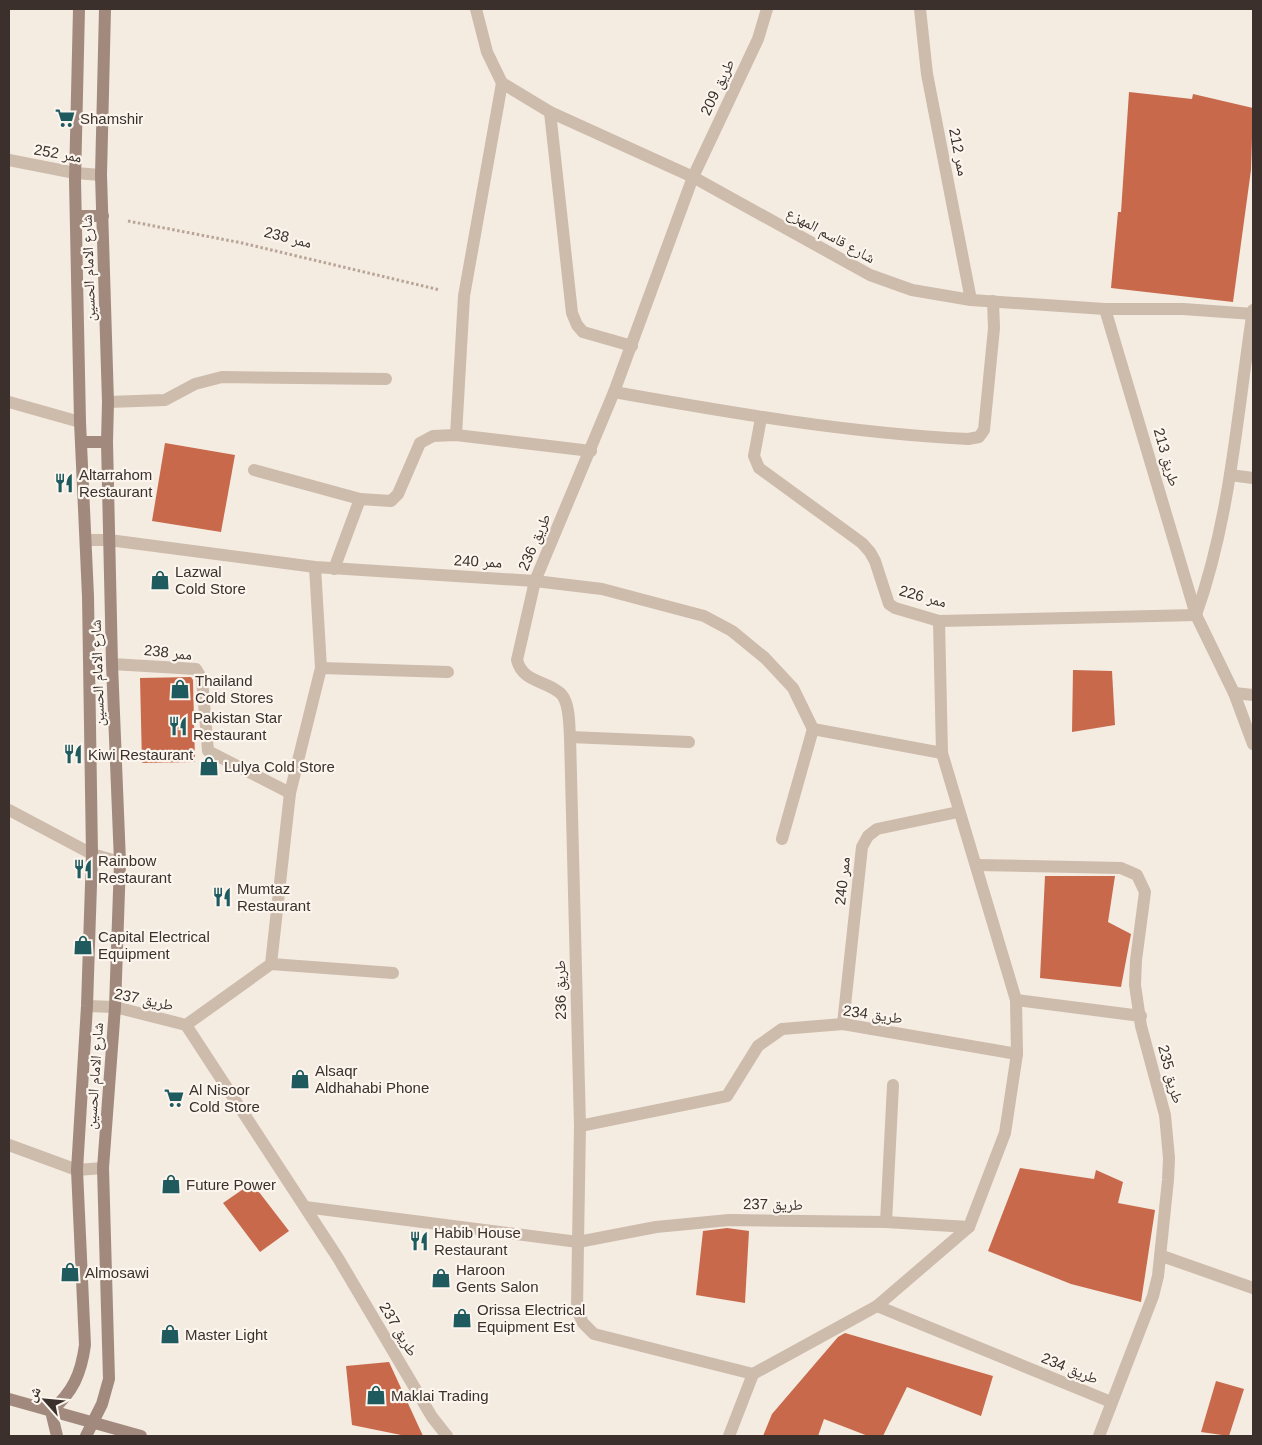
<svg xmlns="http://www.w3.org/2000/svg" width="1262" height="1445" font-family="Helvetica,'Noto Naskh Arabic',sans-serif">
  <rect width="100%" height="100%" fill="#f4ebe1"/>
  <!-- building -->
  <g fill="#c8694b">
    <polygon points="1129,92 1192,99 1193,94 1253,108 1251,170 1233,302 1111,288 1118,212 1121,212"/>
    <polygon points="165,443 235,455 221,532 152,521"/>
    <polygon points="1073,670 1112,671 1115,725 1072,732"/>
    <polygon points="191,677 193,680 195,762 142,763 140,678"/>
    <polygon points="1045,876 1115,876 1108,922 1131,934 1121,987 1040,978"/>
    <polygon points="1020,1168 1094,1179 1096,1170 1123,1182 1118,1203 1155,1210 1141,1302 1071,1284 988,1251"/>
    <polygon points="252,1183 289,1231 260,1252 223,1203"/>
    <polygon points="727,1228 749,1231 745,1303 696,1295 703,1231"/>
    <polygon points="845,1333 993,1376 981,1416 907,1387 883,1436 868,1436 824,1419 818,1436 763,1436 772,1414 838,1337"/>
    <polygon points="389,1362 423,1436 406,1436 352,1425 346,1366"/>
    <polygon points="1216,1381 1244,1389 1229,1436 1201,1432"/>
  </g>
  <g fill="none" stroke-linecap="round" stroke-linejoin="round">
    <!-- path -->
    <polyline stroke="#b9a596" stroke-width="3" stroke-dasharray="2.5 2.5" stroke-linecap="butt" points="128,221 242,243 440,290"/>
    <!-- lane -->
    <g stroke="#cdbbac" stroke-width="12">
      <polyline points="9,160 75,173 101,175"/>
      <polyline points="108,402 165,400 195,384 222,377 386,379"/>
      <polyline points="112,664 196,669 202,679 208,751 290,793"/>
      <polyline points="321,668 448,672"/>
      <polyline points="1234,693 1253,695"/>
      <polyline points="570,737 689,742"/>
      <polyline points="271,964 393,973"/>
      <polyline points="186,1025 271,964 290,793 321,668 315,567"/>
      <polyline points="886,1222 893,1085"/>
      <polyline points="578,1242 577,1310 583,1323 594,1334 753,1374 729,1436"/>
    </g>
    <!-- street -->
    <g stroke="#cdbbac" stroke-width="12">
      <polyline points="476,9 487,52 502,83 550,112 693,177 870,275 912,290 971,300 1105,309 1183,309 1253,314"/>
      <polyline points="920,9 927,74 971,300"/>
      <polyline points="550,112 572,313 577,325 583,332 632,346"/>
      <polyline points="1105,309 1196,615 1234,693 1253,744"/>
      <path d="M614,392C732,413 848,433 968,439L979,437L984,430L994,328L993,301"/>
      <polyline points="9,402 80,422"/>
      <polyline points="761,418 754,456 759,468 862,543 870,552 875,561 889,604 895,608 939,621 1196,615"/>
      <polyline points="456,435 464,296 502,83"/>
      <polyline points="254,470 360,499"/>
      <polyline points="1230,475 1253,478"/>
      <polyline points="86,540 109,540 315,567 535,581 602,589 704,616 732,631 765,658 793,688 813,729 942,753"/>
      <polyline points="334,569 360,499 391,501 398,494 420,443 433,436 456,435 591,451"/>
      <path d="M1196,615C1231,516 1237,414 1253,310"/>
      <polyline points="9,810 92,854 120,862"/>
      <polyline points="782,839 813,729"/>
      <polyline points="976,865 1121,868 1137,875 1145,892 1136,960 1135,985 1141,1026 1165,1115 1169,1158 1168,1180 1158,1276 1153,1296 1099,1436"/>
      <polyline points="1016,1000 1141,1016"/>
      <polyline points="87,1006 115,1007 186,1025 338,1258 432,1417 447,1436"/>
      <polyline points="843,1024 862,847 868,836 877,829 958,812"/>
      <polyline points="580,1126 727,1096 758,1046 782,1029 843,1024 1017,1054"/>
      <polyline points="9,1145 77,1170 103,1168"/>
      <polyline points="305,1207 578,1242 656,1227 729,1220 886,1222 969,1227"/>
      <path d="M578,1242L580,1126L570,737C569,725 570,705 562,695C549,680 523,684 517,660L535,581L614,392L693,177L758,39L767,9"/>
      <polyline points="1162,1256 1253,1288"/>
      <polyline points="877,1306 1111,1402"/>
      <polyline points="753,1374 877,1306 969,1227 1005,1133 1017,1054 1016,1000 942,753 939,621"/>
    </g>
    <!-- secondary -->
    <g stroke="#a18a7d" stroke-width="12">
      <polyline points="76,216 103,216"/>
      <polyline points="81,442 107,442"/>
      <polyline points="9,1399 141,1436"/>
      <path d="M51,1411C73,1392 81,1374 85,1345L77,1170L87,1006L92,854L88,596L80,422L75,180L79,9"/>
      <polyline points="51,1411 57,1436"/>
      <polyline points="86,1436 102,1404 109,1379 103,1168 115,1007 120,862 112,664 107,442 108,402 101,175 105,9"/>
    </g>
  </g>
  <!-- icons -->
  <defs>
    <symbol id="supermarket-bare" viewBox="-9 -9 18 18"><path d="M-6-5.5h2.5l.6 2H6L4.5 2H-2.5L-4.4-4H-6ZM-1.5 3.2a1.3 1.3 0 1 0 .1 0ZM3 3.2a1.3 1.3 0 1 0 .1 0Z" fill="#1f5a5e" stroke="#fbf5ee" stroke-width="2.5" paint-order="stroke"/></symbol>
    <symbol id="restaurant-bare" viewBox="-9 -9 18 18"><path d="M-5-6h1v4h1v-4h1v4h1v-4h1v5L-1.5 .5V6h-2V.5L-5-1ZM5-6V6H3V1.5H1.5Q1.5-4 5-6Z" fill="#1f5a5e" stroke="#fbf5ee" stroke-width="2.5" paint-order="stroke"/></symbol>
    <symbol id="shop-bare" viewBox="-9 -9 18 18"><path d="M-5-2.5h2.3a2.7 3.5 0 0 1 5.4 0H5L5.5 6h-11ZM-1.5-2.5h3a1.5 2.3 0 0 0-3 0Z" fill="#1f5a5e" stroke="#fbf5ee" stroke-width="2.5" paint-order="stroke"/></symbol>
  </defs>
  <g fill-rule="evenodd">
    <use href="#supermarket-bare" x="51" y="104" width="28" height="28"/>
    <use href="#restaurant-bare" x="50" y="469" width="28" height="28"/>
    <use href="#shop-bare" x="146" y="566" width="28" height="28"/>
    <use href="#shop-bare" x="166" y="675" width="28" height="28"/>
    <use href="#restaurant-bare" x="164" y="712" width="28" height="28"/>
    <use href="#restaurant-bare" x="59" y="740" width="28" height="28"/>
    <use href="#shop-bare" x="195" y="752" width="28" height="28"/>
    <use href="#restaurant-bare" x="69" y="855" width="28" height="28"/>
    <use href="#restaurant-bare" x="208" y="883" width="28" height="28"/>
    <use href="#shop-bare" x="69" y="931" width="28" height="28"/>
    <use href="#shop-bare" x="286" y="1065" width="28" height="28"/>
    <use href="#supermarket-bare" x="160" y="1084" width="28" height="28"/>
    <use href="#shop-bare" x="157" y="1170" width="28" height="28"/>
    <use href="#restaurant-bare" x="405" y="1227" width="28" height="28"/>
    <use href="#shop-bare" x="56" y="1258" width="28" height="28"/>
    <use href="#shop-bare" x="427" y="1264" width="28" height="28"/>
    <use href="#shop-bare" x="448" y="1304" width="28" height="28"/>
    <use href="#shop-bare" x="156" y="1320" width="28" height="28"/>
    <use href="#shop-bare" x="362" y="1381" width="28" height="28"/>
  </g>
  <g text-anchor="middle" dominant-baseline="central" stroke-width="4.5" stroke-linejoin="round" paint-order="stroke">
    <!-- street labels -->
    <g font-size="15" fill="#3b302b" stroke="#fbf5ee">
      <text transform="translate(717 87) rotate(-65)">طريق 209</text>
      <text transform="translate(959 152) rotate(79)">ممر 212</text>
      <text transform="translate(58 153) rotate(10)">ممر 252</text>
      <text transform="translate(831 235) rotate(29)">شارع قاسم المهزع</text>
      <text transform="translate(288 237) rotate(14)">ممر 238</text>
      <text transform="translate(88 268) rotate(-92)">شارع الامام الحسين</text>
      <text transform="translate(1167 457) rotate(74)">طريق 213</text>
      <text transform="translate(534 542) rotate(-67)">طريق 236</text>
      <text transform="translate(478 561) rotate(3)">ممر 240</text>
      <text transform="translate(923 596) rotate(15)">ممر 226</text>
      <text transform="translate(168 652) rotate(6)">ممر 238</text>
      <text transform="translate(97 673) rotate(-92)">شارع الامام الحسين</text>
      <text transform="translate(842 881) rotate(-84)">ممر 240</text>
      <text transform="translate(560 990) rotate(-91)">طريق 236</text>
      <text transform="translate(144 999) rotate(12)">طريق 237</text>
      <text transform="translate(873 1014) rotate(8)">طريق 234</text>
      <text transform="translate(1171 1074) rotate(75)">طريق 235</text>
      <text transform="translate(94 1076) rotate(-86)">شارع الامام الحسين</text>
      <text transform="translate(773 1204) rotate(1)">طريق 237</text>
      <text transform="translate(399 1329) rotate(59)">طريق 237</text>
      <text transform="translate(1070 1368) rotate(22)">طريق 234</text>
    </g>
    <!-- poi labels -->
    <g font-size="15" fill="#3b302b" stroke="#fbf5ee" text-anchor="start">
      <text x="80" y="118">Shamshir</text>
      <text x="79" y="474">Altarrahom<tspan x="79" dy="17">Restaurant</tspan></text>
      <text x="175" y="571">Lazwal<tspan x="175" dy="17">Cold Store</tspan></text>
      <text x="195" y="680">Thailand<tspan x="195" dy="17">Cold Stores</tspan></text>
      <text x="193" y="717">Pakistan Star<tspan x="193" dy="17">Restaurant</tspan></text>
      <text x="88" y="754">Kiwi Restaurant</text>
      <text x="224" y="766">Lulya Cold Store</text>
      <text x="98" y="860">Rainbow<tspan x="98" dy="17">Restaurant</tspan></text>
      <text x="237" y="888">Mumtaz<tspan x="237" dy="17">Restaurant</tspan></text>
      <text x="98" y="936">Capital Electrical<tspan x="98" dy="17">Equipment</tspan></text>
      <text x="315" y="1070">Alsaqr<tspan x="315" dy="17">Aldhahabi Phone</tspan></text>
      <text x="189" y="1089">Al Nisoor<tspan x="189" dy="17">Cold Store</tspan></text>
      <text x="186" y="1184">Future Power</text>
      <text x="434" y="1232">Habib House<tspan x="434" dy="17">Restaurant</tspan></text>
      <text x="456" y="1269">Haroon<tspan x="456" dy="17">Gents Salon</tspan></text>
      <text x="85" y="1272">Almosawi</text>
      <text x="477" y="1309">Orissa Electrical<tspan x="477" dy="17">Equipment Est</tspan></text>
      <text x="185" y="1334">Master Light</text>
      <text x="391" y="1395">Maklai Trading</text>
    </g>
  </g>
  <!-- border -->
  <rect width="1262" height="1445" fill="none" stroke="#3b302b" stroke-width="20"/>
  <!-- north arrow -->
  <g transform="translate(45 1400) rotate(297)" stroke="#fbf5ee" stroke-width="4" paint-order="stroke">
  <path d="M0-4L9 19L0 12L-9 19Z" fill="#3b302b"/>
  <text y="-8" font-size="14" font-weight="bold" text-anchor="middle" fill="#3b302b">ش</text>
  </g>
</svg>
